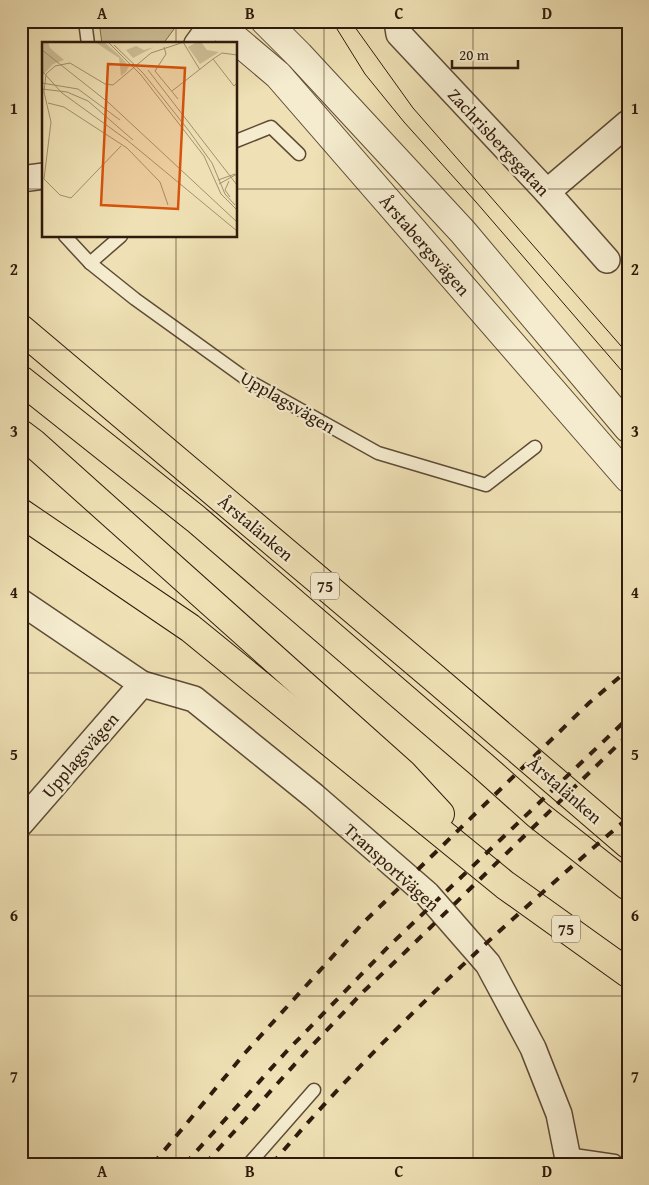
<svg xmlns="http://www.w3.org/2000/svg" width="649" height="1185" font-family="'Gentium Book Plus',serif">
  <rect width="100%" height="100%" fill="#efe1b5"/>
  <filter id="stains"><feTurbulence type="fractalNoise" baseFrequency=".004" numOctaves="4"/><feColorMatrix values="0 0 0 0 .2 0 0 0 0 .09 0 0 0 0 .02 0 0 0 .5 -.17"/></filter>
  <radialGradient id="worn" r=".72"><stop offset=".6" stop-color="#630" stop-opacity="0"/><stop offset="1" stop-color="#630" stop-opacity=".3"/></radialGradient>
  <!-- green -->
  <polygon fill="#cebf98" stroke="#7e6c52" points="99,21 175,21 174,29 163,44 102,44"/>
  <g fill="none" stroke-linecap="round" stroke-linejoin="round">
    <defs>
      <g id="service">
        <polyline points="85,21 88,44"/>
        <polyline points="236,141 271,127 299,154"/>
        <polyline points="65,236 90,263 135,299 249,381 378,453 486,485 535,447"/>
        <polyline points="90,263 121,236"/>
        <polyline points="567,1154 615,1161 618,1164"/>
        <polyline points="249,1164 314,1090"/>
      </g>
      <g id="minor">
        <polyline points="397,21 399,34 547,192 607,260"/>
        <polyline points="197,44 214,21"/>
        <polyline points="21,179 44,176"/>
        <polyline points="547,192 628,123"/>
        <polyline points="21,602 142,684 194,699 314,796 427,894 488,964 533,1048 559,1114 567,1154"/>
        <polyline points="21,823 142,684"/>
      </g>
      <g id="tertiary">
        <polyline points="214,21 278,75 628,478"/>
        <polyline points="265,21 299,55 463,232 628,428"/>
      </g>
      <g id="motorway">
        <polyline points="21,329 432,676 628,844"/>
        <polyline points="21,380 196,519 483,766 538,815 628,886"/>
        <polyline points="21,434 33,443 403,774 440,814"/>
        <polyline points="21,513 190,628 505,885 628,973"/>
      </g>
    </defs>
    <!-- service casing -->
    <use href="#service" stroke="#5f4c36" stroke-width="15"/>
    <!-- minor casing -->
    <use href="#minor" stroke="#5f4c36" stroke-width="28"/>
    <!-- tertiary casing -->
    <use href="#tertiary" stroke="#5f4c36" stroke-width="30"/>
    <!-- motorway casing -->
    <use href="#motorway" stroke="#2f1a0c" stroke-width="30"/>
    <!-- service -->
    <use href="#service" stroke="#f5eccf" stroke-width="12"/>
    <!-- minor -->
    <use href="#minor" stroke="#f5eccf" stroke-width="25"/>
    <!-- tertiary -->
    <use href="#tertiary" stroke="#f5eccf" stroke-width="28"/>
    <!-- motorway -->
    <use href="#motorway" stroke="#efe1b5" stroke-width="28"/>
    <!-- tram -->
    <g stroke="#2f1a0c" stroke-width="1">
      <polyline points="352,23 413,108 628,354"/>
      <polyline points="337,29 365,74 404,122 476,202 628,378"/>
    </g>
    <!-- rail -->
    <g stroke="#2f1a0c" stroke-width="4" stroke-dasharray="9 9" stroke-linecap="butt">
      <polyline points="153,1164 245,1053 363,923 589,703 628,670"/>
      <polyline points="185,1164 286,1052 388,947 628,718"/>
      <polyline points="205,1164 304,1054 364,991 399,958 628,735"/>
      <path d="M272,1164C378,1038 503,925 628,818"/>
    </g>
  </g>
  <!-- grid -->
  <path fill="none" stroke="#2f1a0c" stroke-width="1" stroke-opacity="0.55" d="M176,21V44M324,21V1164M473,21V1164M21,189H44M236,189H628M176,236V1164M21,350H628M21,512H628M21,673H628M21,835H628M21,996H628"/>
  <g text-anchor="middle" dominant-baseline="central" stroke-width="4.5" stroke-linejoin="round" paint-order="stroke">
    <!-- shield labels -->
    <g fill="#f5eccf" stroke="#6a5946" stroke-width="1">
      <rect x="311" y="572.5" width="28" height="27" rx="4"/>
      <rect x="552" y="915.5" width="28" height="27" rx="4"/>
    </g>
    <g font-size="16" font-weight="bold" fill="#2f1a0c">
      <text x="325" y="586">75</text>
      <text x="566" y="929">75</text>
    </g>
    <!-- street labels -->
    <g font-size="18" fill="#2f1a0c" stroke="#f5eccf">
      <text transform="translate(499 142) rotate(47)">Zachrisbergsgatan</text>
      <text transform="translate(425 245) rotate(49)">Årstabergsvägen</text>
      <text transform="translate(288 402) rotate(30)">Upplagsvägen</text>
      <text transform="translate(256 528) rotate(40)">Årstalänken</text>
      <text transform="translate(80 755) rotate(-49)">Upplagsvägen</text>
      <text transform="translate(565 790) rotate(41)">Årstalänken</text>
      <text transform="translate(392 867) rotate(42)">Transportvägen</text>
    </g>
  </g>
  <!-- overview -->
  <g transform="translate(42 42)">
    <rect width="195" height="195" fill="#efe1b5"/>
    <path d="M0,0H6L8,6L22,18L11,22L0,34ZM53,0H62L77,13L87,24L84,30L79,34L77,16ZM155,0H159L165,8L177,10L158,22L146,5ZM94,4L102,8L112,5L91,16L84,8Z" fill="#cebf98"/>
    <path fill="none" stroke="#a29171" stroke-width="1" d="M66,0L99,33L162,114L179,152L195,168M141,0L158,28M72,3L101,31L147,89L170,121L183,152L193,163M122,5L124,12L113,29L136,57M0,8L67,61L195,180M195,13L180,11L171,17L192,44L195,41M106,28L195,143M0,29L20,51L85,98L195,189M0,41L36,47L78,78M0,47L25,50L46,59L91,98M130,49L171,17M6,61L22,65L85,106L118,140L126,163M79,104L29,156L18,153L2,137L9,80L2,50L4,32L13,24L28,21L63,42L71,43L109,11L142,0M176,138L193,132M187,139L183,148L188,155M177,142L195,132"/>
    <path fill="#d6530c" fill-opacity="0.15" stroke="#d6530c" stroke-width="2.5" d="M66,22L143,26L136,167L59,163Z"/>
    <rect width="195" height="195" fill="none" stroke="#2f1a0c" stroke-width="2.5"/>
  </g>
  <!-- margin -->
  <rect width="649" height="1185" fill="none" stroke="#efe1b5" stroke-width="55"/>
  <!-- scale -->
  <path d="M452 60v8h66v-8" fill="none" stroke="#2f1a0c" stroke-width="2.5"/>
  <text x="459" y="60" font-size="15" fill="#2f1a0c" stroke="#f5eccf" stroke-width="4" paint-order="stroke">20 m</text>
  <rect x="28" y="28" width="594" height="1130" fill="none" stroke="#2f1a0c" stroke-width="2"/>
  <g font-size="16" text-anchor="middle" font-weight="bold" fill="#2f1a0c">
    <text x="102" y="19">A</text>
    <text x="250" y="19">B</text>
    <text x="399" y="19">C</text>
    <text x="547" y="19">D</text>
    <text x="14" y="114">1</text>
    <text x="635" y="114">1</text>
    <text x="14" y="275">2</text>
    <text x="635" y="275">2</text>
    <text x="14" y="437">3</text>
    <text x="635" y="437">3</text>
    <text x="14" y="598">4</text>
    <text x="635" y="598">4</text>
    <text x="14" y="760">5</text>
    <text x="635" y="760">5</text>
    <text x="14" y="921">6</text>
    <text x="635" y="921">6</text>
    <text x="14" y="1082">7</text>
    <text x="635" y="1082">7</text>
    <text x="102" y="1177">A</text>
    <text x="250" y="1177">B</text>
    <text x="399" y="1177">C</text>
    <text x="547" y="1177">D</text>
  </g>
  <rect width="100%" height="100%" filter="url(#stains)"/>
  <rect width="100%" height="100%" fill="url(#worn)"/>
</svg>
